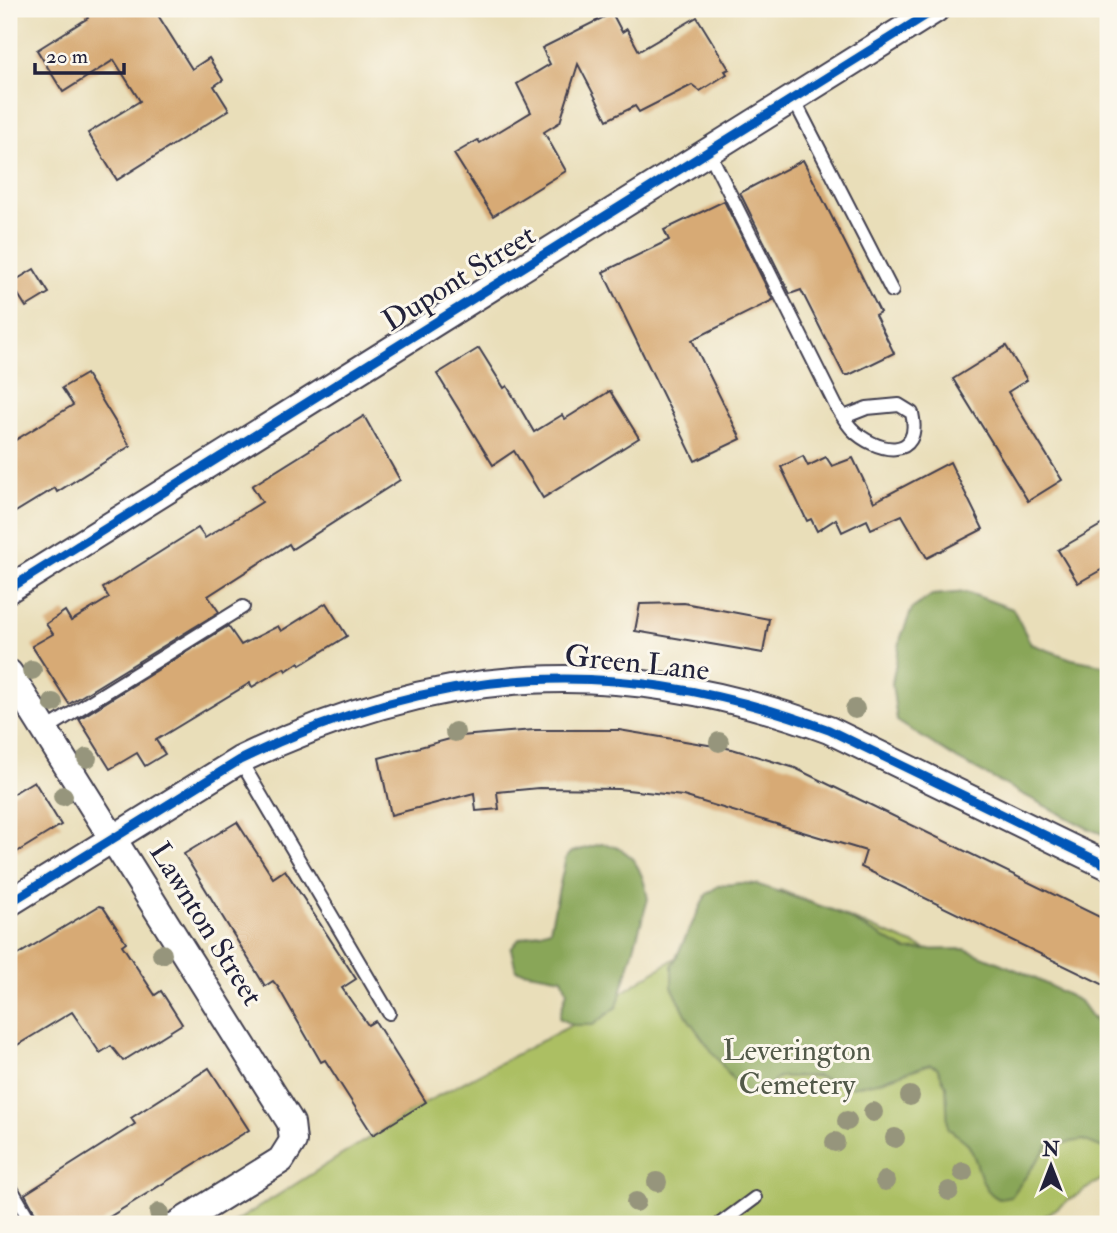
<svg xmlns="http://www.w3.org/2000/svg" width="1117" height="1233" font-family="'IM FELL Double Pica',serif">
  <rect width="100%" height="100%" fill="#fbf7ec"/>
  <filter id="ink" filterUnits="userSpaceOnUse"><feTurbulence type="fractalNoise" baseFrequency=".0143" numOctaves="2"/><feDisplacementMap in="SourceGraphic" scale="14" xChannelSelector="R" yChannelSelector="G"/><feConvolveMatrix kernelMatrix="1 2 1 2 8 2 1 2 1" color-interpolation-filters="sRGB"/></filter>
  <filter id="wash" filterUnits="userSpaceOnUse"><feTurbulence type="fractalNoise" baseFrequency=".00686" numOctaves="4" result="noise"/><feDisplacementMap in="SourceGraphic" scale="28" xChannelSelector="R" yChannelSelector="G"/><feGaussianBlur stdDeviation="1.57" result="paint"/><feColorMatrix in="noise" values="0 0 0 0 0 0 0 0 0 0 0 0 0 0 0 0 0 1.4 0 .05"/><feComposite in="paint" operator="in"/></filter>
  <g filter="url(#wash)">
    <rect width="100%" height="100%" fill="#e9deb9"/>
    <!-- green -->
    <polygon fill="#acbf63" stroke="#67704f" stroke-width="2" points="780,890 1108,1023 1108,1175 1032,1224 232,1224 426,1102 572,1025"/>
    <!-- forest -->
    <g fill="#89a659" stroke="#56644a" stroke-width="2">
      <polygon points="966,592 1013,609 1031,644 1072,659 1108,666 1108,836 1087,828 958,760 897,721 892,683 901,637 912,609 932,595"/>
      <path d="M601,844C632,846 643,870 648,899L617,1007L593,1025H572L559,1018L567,991L562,978L516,970L511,949L519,939L550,929L566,857L572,852Z"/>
      <path d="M740,883L756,884L835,911L906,950L965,949L1024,973L1080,1001L1108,1040V1150L1083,1140L1048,1146L1011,1197L999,1199C976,1188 981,1160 966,1142C961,1137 953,1133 948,1128L946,1086L937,1067L930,1064L878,1082L851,1087L816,1076L779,1077L758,1095H744L689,1020L672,987V966L706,895L718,886Z"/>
    </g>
    <g id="blocks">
      <!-- building -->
      <g fill="#d7aa75">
        <polygon points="82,9 154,9 192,69 209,58 223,80 214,86 229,110 117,180 88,133 140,101 114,60 63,92 37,50 88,18"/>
        <polygon points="612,13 622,32 627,29 639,51 697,17 729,69 725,71 727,74 700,91 692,85 639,112 635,106 607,120 578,64 560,122 544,132 566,171 493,216 454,154 478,140 480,143 531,112 517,84 550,64 542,48"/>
        <polygon points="803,160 880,312 875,315 894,353 849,375 844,375 801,290 790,294 740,193"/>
        <polygon points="724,201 773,300 692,340 741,439 695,461 603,272 669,240 664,230"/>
        <polygon points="34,269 49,293 26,307 11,283"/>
        <polygon points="1006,346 1027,380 1008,392 1062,480 1028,501 953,379"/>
        <polygon points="479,348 504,388 507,386 534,432 562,415 565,419 610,391 639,438 543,498 514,451 493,465 437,374"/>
        <polygon points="86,374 130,446 57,492 55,488 9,516 9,444 73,405 62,388"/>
        <polygon points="364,416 400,480 292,549 289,544 208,596 219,612 69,704 32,646 53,634 46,624 65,611 71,621 109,598 103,588 198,528 205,538 262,502 252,486"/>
        <polygon points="803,456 808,466 826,457 832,466 853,458 874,502 950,462 983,529 927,558 902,515 871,529 867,520 842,532 836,519 817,531 811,519 807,521 781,467"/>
        <polygon points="1108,521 1108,566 1078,583 1058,550"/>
        <polygon points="326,603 347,636 300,665 299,662 286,671 284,668 252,687 250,683 156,740 165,754 145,766 137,753 110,769 79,719 228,626 241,645 278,626 281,631"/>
        <polygon points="684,603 769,619 763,653 635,631 640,604"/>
        <polygon points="534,730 619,730 732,749 795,768 1108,921 1108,987 861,867 866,851 683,796 618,789 539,788 497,792 499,809 476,811 474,793 391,815 379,758 461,736"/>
        <polygon points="34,781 61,825 17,852 9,839 9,796"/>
        <polygon points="237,822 273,878 285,870 356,979 342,988 368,1025 375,1021 426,1102 373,1135 325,1060 321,1062 278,987 273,981 265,986 184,854"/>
        <polygon points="99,906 103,907 126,942 122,945 155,995 161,991 182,1024 123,1061 111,1046 100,1053 72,1012 9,1050 9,960"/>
        <polygon points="209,1068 249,1130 98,1224 41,1224 25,1194 135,1124 131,1118"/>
      </g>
    </g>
  </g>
  <g filter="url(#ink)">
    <use href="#blocks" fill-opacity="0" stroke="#403e4e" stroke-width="2"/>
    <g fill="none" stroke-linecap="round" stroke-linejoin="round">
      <defs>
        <g id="lane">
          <polyline points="793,98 892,291"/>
          <path d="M709,152L836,406C841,413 846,423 852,429C875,453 923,462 912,413L899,405L867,408L844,417"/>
          <polyline points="45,730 243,607"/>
          <polyline points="240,760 389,1013"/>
          <polyline points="9,1185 32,1224"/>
          <polyline points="720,1224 755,1198"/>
        </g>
        <g id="street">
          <polyline points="9,589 936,9"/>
          <polyline points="9,673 291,1123 293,1141 281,1160 178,1224"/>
          <path d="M9,903L240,760C439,663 622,653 829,730L1108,866"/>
        </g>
      </defs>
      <!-- lane casing -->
      <use href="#lane" stroke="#403e4e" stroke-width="16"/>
      <!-- street casing -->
      <use href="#street" stroke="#403e4e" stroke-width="30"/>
      <!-- lane -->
      <use href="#lane" stroke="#fff" stroke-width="12"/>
      <!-- street -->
      <use href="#street" stroke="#fff" stroke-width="26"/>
      <defs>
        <g id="cycleway">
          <polyline points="9,589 936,9"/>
          <path d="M9,903L240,760C439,663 622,653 829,730L1108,866"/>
        </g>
      </defs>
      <!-- cycleway casing -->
      <use href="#cycleway" stroke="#fbf7ec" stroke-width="13"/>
      <!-- cycleway -->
      <use href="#cycleway" stroke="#0057b8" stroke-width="9"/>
    </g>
    <!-- trees -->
    <g fill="#96957b">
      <circle cx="32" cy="670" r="10"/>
      <circle cx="53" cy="703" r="10"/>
      <circle cx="855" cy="709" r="10"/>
      <circle cx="455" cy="732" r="10"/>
      <circle cx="719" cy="742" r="10"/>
      <circle cx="87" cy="758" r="10"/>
      <circle cx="63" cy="796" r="10"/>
      <circle cx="162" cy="954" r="10"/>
      <circle cx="910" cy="1096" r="10"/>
      <circle cx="873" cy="1112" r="10"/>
      <circle cx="847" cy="1121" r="10"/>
      <circle cx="895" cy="1138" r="10"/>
      <circle cx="835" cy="1142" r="10"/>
      <circle cx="963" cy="1172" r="10"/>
      <circle cx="885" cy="1181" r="10"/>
      <circle cx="657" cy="1182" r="10"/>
      <circle cx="949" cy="1191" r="10"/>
      <circle cx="636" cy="1202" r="10"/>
      <circle cx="159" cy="1213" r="10"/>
    </g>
  </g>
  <g text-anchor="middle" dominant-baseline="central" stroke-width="6" stroke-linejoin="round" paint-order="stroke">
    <!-- street labels -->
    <g font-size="30" fill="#22223b" stroke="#fbf7ec">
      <text transform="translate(459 278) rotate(-32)">Dupont Street</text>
      <text transform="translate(637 663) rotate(6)">Green Lane</text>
      <text transform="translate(206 924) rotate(58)">Lawnton Street</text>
    </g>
    <!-- park labels -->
    <g font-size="30" fill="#525949" stroke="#fbf7ec">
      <text x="797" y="1050">Leverington<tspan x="797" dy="34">Cemetery</tspan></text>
    </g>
  </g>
  <!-- margin -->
  <rect width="1117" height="1233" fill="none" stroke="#fbf7ec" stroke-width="35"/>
  <!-- north arrow -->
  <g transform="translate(1051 1166)" stroke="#fbf7ec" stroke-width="5" paint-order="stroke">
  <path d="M0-5L12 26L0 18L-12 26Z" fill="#22223b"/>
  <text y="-10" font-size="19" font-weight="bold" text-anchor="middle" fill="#22223b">N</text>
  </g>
  <!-- scale -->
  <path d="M35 63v10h89v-10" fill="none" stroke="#22223b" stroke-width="3.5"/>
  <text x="46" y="63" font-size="21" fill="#22223b" stroke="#fbf7ec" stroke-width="5" paint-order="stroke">20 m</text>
</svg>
